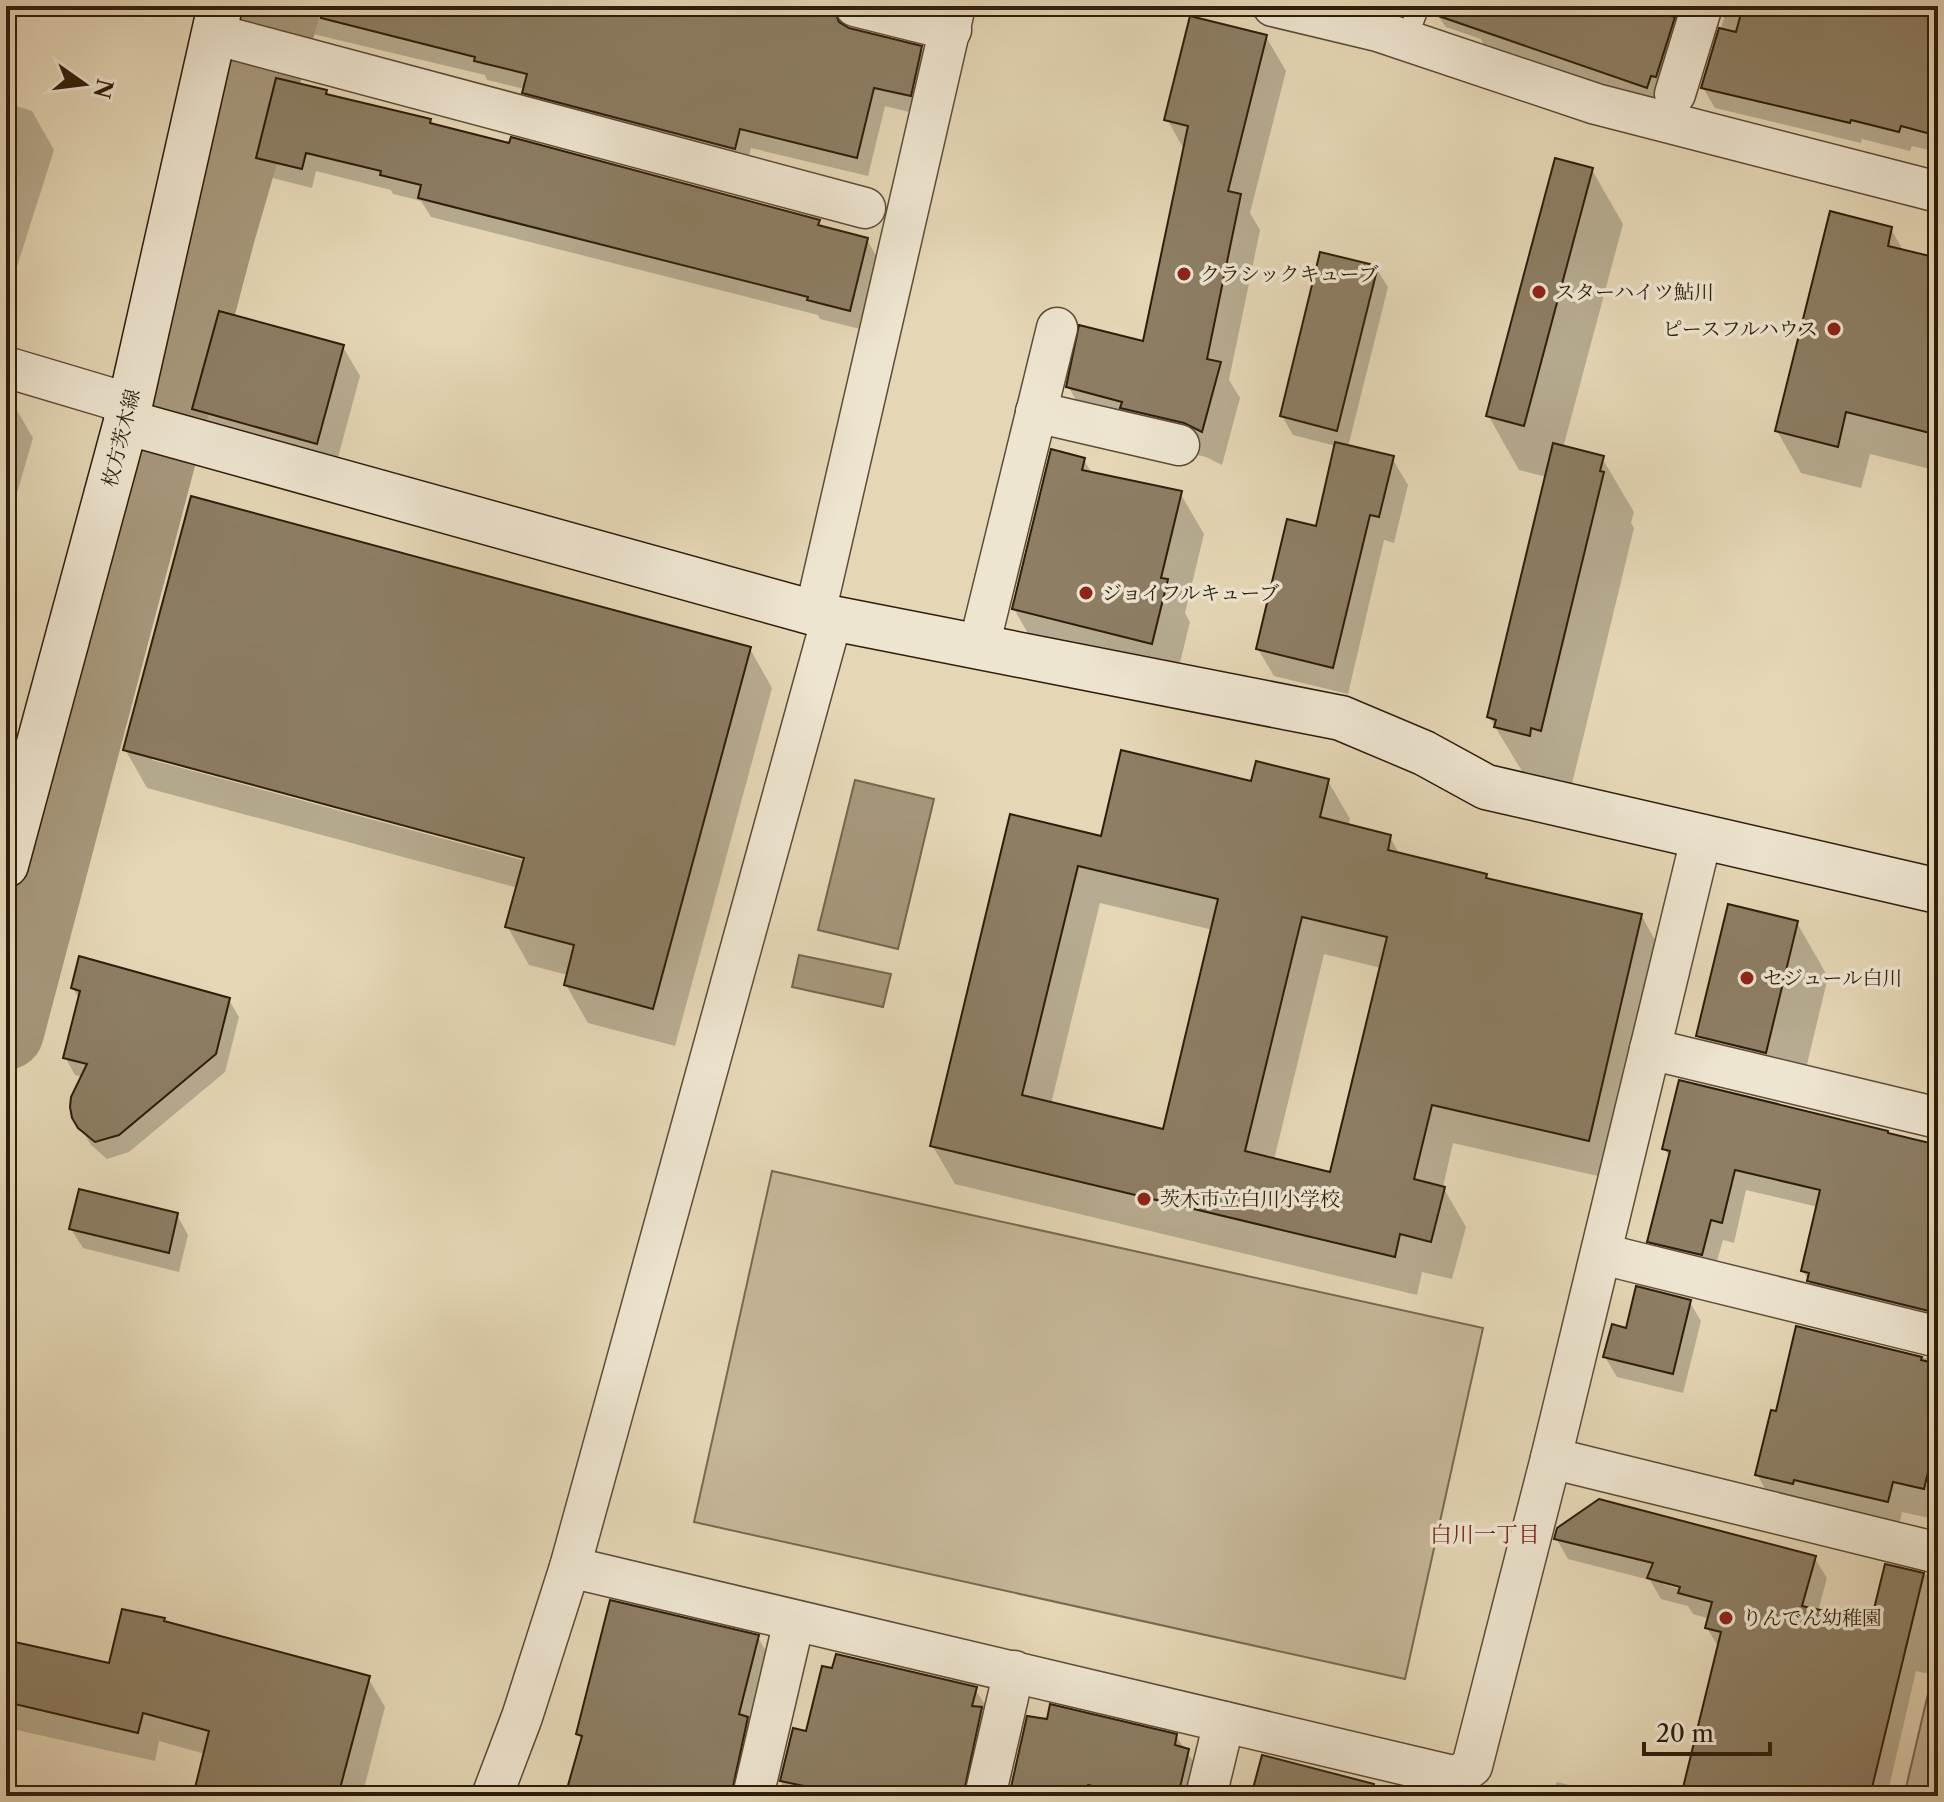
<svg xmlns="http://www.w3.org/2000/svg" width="1944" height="1802" font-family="'Libre Caslon Text','Noto Serif JP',serif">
  <rect width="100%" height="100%" fill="#e5d7b6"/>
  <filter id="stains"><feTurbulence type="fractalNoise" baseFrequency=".0025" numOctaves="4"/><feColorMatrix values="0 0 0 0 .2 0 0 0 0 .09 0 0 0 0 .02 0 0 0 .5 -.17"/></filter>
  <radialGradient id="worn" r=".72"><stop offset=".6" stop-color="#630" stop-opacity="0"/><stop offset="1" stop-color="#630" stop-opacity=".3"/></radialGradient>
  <!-- green -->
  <g fill="#c6b799" stroke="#7a6a52" stroke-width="2">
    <polygon points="772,1171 1483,1328 1405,1679 694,1522"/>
    <polygon points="1928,1694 1938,1696 1938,1796 1904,1796"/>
  </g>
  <!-- water -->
  <g fill="#a7987c" stroke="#77674f" stroke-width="2">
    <polygon points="855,780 934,799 898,949 818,930"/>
    <polygon points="799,955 891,974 883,1007 792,987"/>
  </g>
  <!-- shadow -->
  <g fill="#0003" fill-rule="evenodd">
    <polygon points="126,6 145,6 143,11"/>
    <polygon points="304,6 854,6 850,9 843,21 843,27 921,48 932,67 921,115 885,106 868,176 751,148 746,168 535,111 525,89 487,80 485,75 313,34 302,15"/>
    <polygon points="1353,6 1704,6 1658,107 1486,48 1481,39 1446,27 1436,13 1428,13 1421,19 1395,13 1393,20"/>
    <polygon points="1725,6 1938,6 1938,152 1912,146 1910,151 1862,139 1861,143 1715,108 1703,88 1726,12"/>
    <polygon points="1266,37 1286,71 1250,213 1260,230 1229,380 1240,398 1222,465 1206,457 1142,442 1088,421 1068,386 1144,344 1185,151 1167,119"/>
    <polygon points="326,92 329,96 430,120 433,126 818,221 822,228 867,240 878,259 860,329 820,319 818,315 431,217 421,201 393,194 391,190 316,171 312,188 269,177 258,158"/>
    <polygon points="6,103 32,111 54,150 15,273 6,270"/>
    <polygon points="1592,170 1623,224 1563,448 1602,458 1634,512 1631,523 1634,528 1572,784 1562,782 1560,789 1528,781 1489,717 1547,477 1519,470 1488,415"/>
    <polygon points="1891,229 1904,252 1938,260 1938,471 1870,454 1861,488 1801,473 1777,431"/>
    <polygon points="1376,268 1388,287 1348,447 1392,458 1408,485 1394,543 1384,540 1348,694 1274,676 1258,649 1317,528 1336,446 1293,435 1282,416"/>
    <polygon points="343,347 360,376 334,472 211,438 194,409"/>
    <polygon points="6,398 11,400 33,438 6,531"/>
    <polygon points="1084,460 1093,475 1180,493 1204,534 1185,613 1190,622 1175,683 1037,649 1014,609"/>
    <path d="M750,649L772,688L675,1046L588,1023L566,985L568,975L529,965L507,926L518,888L147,788L125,749ZM152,756L534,859L533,863L152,760Z"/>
    <path d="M1328,781L1350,819L1348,826L1390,837L1400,855L1486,876L1489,880L1641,915L1663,954L1611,1179L1453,1143L1443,1187L1466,1227L1452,1279L1422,1272L1417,1295L955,1184L932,1145L1012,816L1102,838L1252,783ZM1100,903L1213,930L1165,1131L1051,1104ZM1324,954L1381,968L1331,1174L1274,1160Z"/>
    <polygon points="1797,923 1828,977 1797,1106 1729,1090 1698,1036"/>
    <polygon points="73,988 229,1000 239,1017 225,1072 129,1152 107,1159 91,1145 74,1117 83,1077 75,1075 65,1057 80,1001"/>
    <polygon points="1938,1147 1938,1331 1821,1302 1803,1271 1818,1207 1746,1190 1734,1243 1723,1240 1713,1275 1662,1262 1649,1241 1670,1159 1665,1149"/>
    <polygon points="177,1215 188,1235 179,1272 83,1248 71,1229"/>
    <polygon points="1689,1301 1701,1321 1683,1393 1617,1377 1605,1357 1627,1330"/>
    <polygon points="1798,1328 1938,1361 1938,1520 1902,1512 1900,1522 1806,1500 1769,1496 1757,1474 1777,1414"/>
    <path d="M1556,1538L1814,1557L1827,1578L1818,1611L1873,1623L1887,1566L1938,1577V1676L1916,1671L1887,1796H1683L1719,1648L1707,1628L1710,1619L1693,1614L1688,1606L1661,1599L1650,1580L1568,1559ZM1663,1580L1690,1588L1689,1592L1663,1584Z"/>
    <polygon points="163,1620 166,1624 368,1678 385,1707 362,1796 195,1796 205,1754 159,1741 155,1761 8,1728 6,1724 6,1642 110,1666"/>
    <polygon points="758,1637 769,1657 744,1796 567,1796 583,1741 578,1734"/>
    <polygon points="975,1689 987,1708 976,1796 779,1796 794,1730 807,1733"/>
    <polygon points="1176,1736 1199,1770 1193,1796 1011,1796"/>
    <polygon points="1557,1782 1614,1796 1551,1796"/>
  </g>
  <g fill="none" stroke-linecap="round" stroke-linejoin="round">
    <!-- river -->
    <polyline stroke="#a7987c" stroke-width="76" points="6,1032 217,234 283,6"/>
  </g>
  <!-- building -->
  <g fill="#8d7e64" stroke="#2e1d0b" stroke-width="2" fill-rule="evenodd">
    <polygon points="322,6 833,6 839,22 849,28 922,46 911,96 874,88 857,158 740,129 735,149 522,93 527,74 474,61 475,57 321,18"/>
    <polygon points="1432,6 1673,6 1670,16 1675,17 1656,77 1651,76 1647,88 1430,13"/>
    <polygon points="1743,6 1938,6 1938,136 1901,126 1899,132 1851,120 1850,123 1701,88 1719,28 1736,32"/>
    <polygon points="1190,16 1267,35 1228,191 1241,194 1207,359 1221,362 1202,432 1184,423 1120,408 1122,402 1066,387 1079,325 1143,341 1188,126 1164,120"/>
    <polygon points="276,78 327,90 326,94 431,119 430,123 509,143 511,137 820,220 818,225 868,238 850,311 807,300 808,297 418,198 421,185 380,175 381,171 306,153 302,169 256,158"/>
    <polygon points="1555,158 1593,168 1524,426 1486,416"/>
    <polygon points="1830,211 1892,227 1888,246 1938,258 1938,435 1846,412 1838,447 1775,431"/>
    <polygon points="1320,252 1378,266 1337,431 1280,416"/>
    <polygon points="219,311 344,345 317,444 192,409"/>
    <polygon points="1335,442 1394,456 1379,517 1370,515 1333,668 1256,649 1287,519 1316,526"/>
    <polygon points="1553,443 1604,456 1600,471 1604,472 1541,731 1531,728 1530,736 1494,727 1496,720 1487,717"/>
    <polygon points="1051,449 1085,458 1082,470 1182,491 1161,578 1168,579 1152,644 1012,609"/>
    <polygon points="191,496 751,647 653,1009 564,985 574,945 505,927 524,858 123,750"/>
    <path d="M1121,750L1251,781L1256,761L1329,779L1320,817L1391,835L1388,850L1487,874L1486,878L1642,914L1589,1141L1432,1105L1414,1179L1445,1187L1431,1242L1400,1234L1395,1257L930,1146L1010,814L1101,836ZM1078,866L1218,899L1163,1129L1022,1095ZM1302,917L1387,937L1330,1172L1245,1151Z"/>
    <polygon points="1728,904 1798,921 1766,1053 1696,1036"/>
    <polygon points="79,956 230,998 216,1054 119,1135 95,1142 78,1128 72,1118 70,1107 71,1097 87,1064 63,1058 80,991 71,988"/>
    <polygon points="1679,1080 1888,1131 1888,1133 1938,1145 1938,1292 1933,1312 1807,1281 1809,1273 1801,1271 1820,1190 1735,1170 1722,1223 1711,1220 1702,1255 1647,1242 1670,1151 1662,1149"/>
    <polygon points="79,1189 178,1213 169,1253 69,1229"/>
    <polygon points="1636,1286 1691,1300 1673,1374 1603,1357 1612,1324 1626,1328"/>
    <polygon points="1796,1326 1922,1357 1921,1360 1938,1364 1938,1430 1924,1489 1893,1482 1888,1502 1794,1480 1793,1484 1755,1475 1771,1410 1776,1411"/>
    <polygon points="1599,1499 1816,1556 1802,1606 1871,1621 1885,1564 1924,1573 1870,1796 1681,1796 1721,1632 1705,1628 1712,1602 1678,1593 1680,1587 1647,1578 1653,1563 1554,1539 1557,1528"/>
    <polygon points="610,1600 759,1635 739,1714 748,1717 731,1796 565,1796 582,1736 576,1734"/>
    <polygon points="122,1609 165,1618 164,1621 370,1676 338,1796 193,1796 209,1731 143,1713 138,1733 6,1702 6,1640 109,1663"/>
    <polygon points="836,1654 977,1687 972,1706 982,1707 963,1796 808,1796 809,1787 780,1781 793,1728 806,1731 822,1666 832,1668"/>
    <polygon points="1050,1704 1177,1734 1175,1745 1189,1749 1178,1796 1134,1796 1088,1785 1085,1796 1009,1796 1027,1716 1047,1719"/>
    <polygon points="1262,1755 1374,1784 1373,1796 1251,1796"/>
  </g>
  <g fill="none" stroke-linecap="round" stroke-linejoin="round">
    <defs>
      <polyline id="lane" points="1406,40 1419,6"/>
      <g id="street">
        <polyline points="855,6 951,30"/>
        <polyline points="1273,6 1378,31 1596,104 1938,192"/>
        <polyline points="214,34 865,208"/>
        <polyline points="1675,94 1702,6"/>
        <polyline points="6,367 130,404"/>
        <polyline points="1036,412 1179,445"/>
        <polyline points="815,613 955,6"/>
        <polyline points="979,646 1057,328"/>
        <polyline points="1650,1049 1938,1118"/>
        <polyline points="1602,1254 1938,1337"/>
        <polyline points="1551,1458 1938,1553"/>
        <polyline points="570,1567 1457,1777 1472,1766 1551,1458 1702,835"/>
        <polyline points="492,1796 522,1717 570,1567 832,618"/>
        <polyline points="753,1796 794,1621"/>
        <polyline points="985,1796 1014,1671"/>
        <polyline points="1206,1796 1224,1722"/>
      </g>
      <g id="secondary">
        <polyline points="126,422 832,618 1341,718 1424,753 1486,787 1938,891"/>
        <polyline points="6,865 126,422 220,6"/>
      </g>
    </defs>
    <!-- lane casing -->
    <use href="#lane" stroke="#5c4c36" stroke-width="23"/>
    <!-- street casing -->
    <use href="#street" stroke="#5c4c36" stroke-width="43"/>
    <!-- secondary casing -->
    <use href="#secondary" stroke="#2e1d0b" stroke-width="47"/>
    <!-- lane -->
    <use href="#lane" stroke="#eee5d0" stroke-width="20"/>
    <!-- street -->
    <use href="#street" stroke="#eee5d0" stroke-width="40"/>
    <!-- secondary -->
    <use href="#secondary" stroke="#eee5d0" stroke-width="44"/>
  </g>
  <!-- markers -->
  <g fill="#8f2418" stroke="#eee5d0" stroke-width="3">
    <circle cx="1184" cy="274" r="8"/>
    <circle cx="1539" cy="292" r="8"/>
    <circle cx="1834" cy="329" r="8"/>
    <circle cx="1086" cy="593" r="8"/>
    <circle cx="1747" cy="978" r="8"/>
    <circle cx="1144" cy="1199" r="8"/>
    <circle cx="1726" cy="1618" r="8"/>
  </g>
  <g text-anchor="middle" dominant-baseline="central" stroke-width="7" stroke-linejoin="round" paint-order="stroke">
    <!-- poi labels -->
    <g font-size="20" fill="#2e1d0b" stroke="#eee5d0" text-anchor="start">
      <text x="1200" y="274">クラシックキューブ</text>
      <text x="1555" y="292">スターハイツ鮎川</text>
      <text x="1818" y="329" text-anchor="end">ピースフルハウス</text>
      <text x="1102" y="593">ジョイフルキューブ</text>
      <text x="1763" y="978">セジュール白川</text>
      <text x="1160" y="1199">茨木市立白川小学校</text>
      <text x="1742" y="1618">りんでん幼稚園</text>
    </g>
    <!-- street labels -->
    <g font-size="20" fill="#2e1d0b" stroke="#eee5d0">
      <text transform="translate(121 438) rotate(-76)">枚方茨木線</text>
    </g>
    <!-- neighbourhood labels -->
    <g font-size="22" fill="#7a1f14" stroke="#eee5d0">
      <text x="1485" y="1534">白川一丁目</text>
    </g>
  </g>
  <!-- margin -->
  <rect width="1944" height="1802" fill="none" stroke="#e5d7b6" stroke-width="32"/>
  <rect x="8" y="8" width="1928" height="1786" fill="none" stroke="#2e1d0b" stroke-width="4"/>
  <rect x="16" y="16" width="1912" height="1770" fill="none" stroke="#2e1d0b" stroke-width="2"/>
  <!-- north arrow -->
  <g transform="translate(84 84) rotate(104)" stroke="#eee5d0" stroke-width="6" paint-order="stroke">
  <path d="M0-6L14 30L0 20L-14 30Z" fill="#2e1d0b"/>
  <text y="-12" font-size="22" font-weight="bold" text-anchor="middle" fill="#2e1d0b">N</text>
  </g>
  <!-- scale -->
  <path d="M1644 1742v12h126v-12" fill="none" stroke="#2e1d0b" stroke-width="4"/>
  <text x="1656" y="1742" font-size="24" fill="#2e1d0b" stroke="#eee5d0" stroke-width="6" paint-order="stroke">20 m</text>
  <rect width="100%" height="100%" filter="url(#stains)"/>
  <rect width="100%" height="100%" fill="url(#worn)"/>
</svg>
